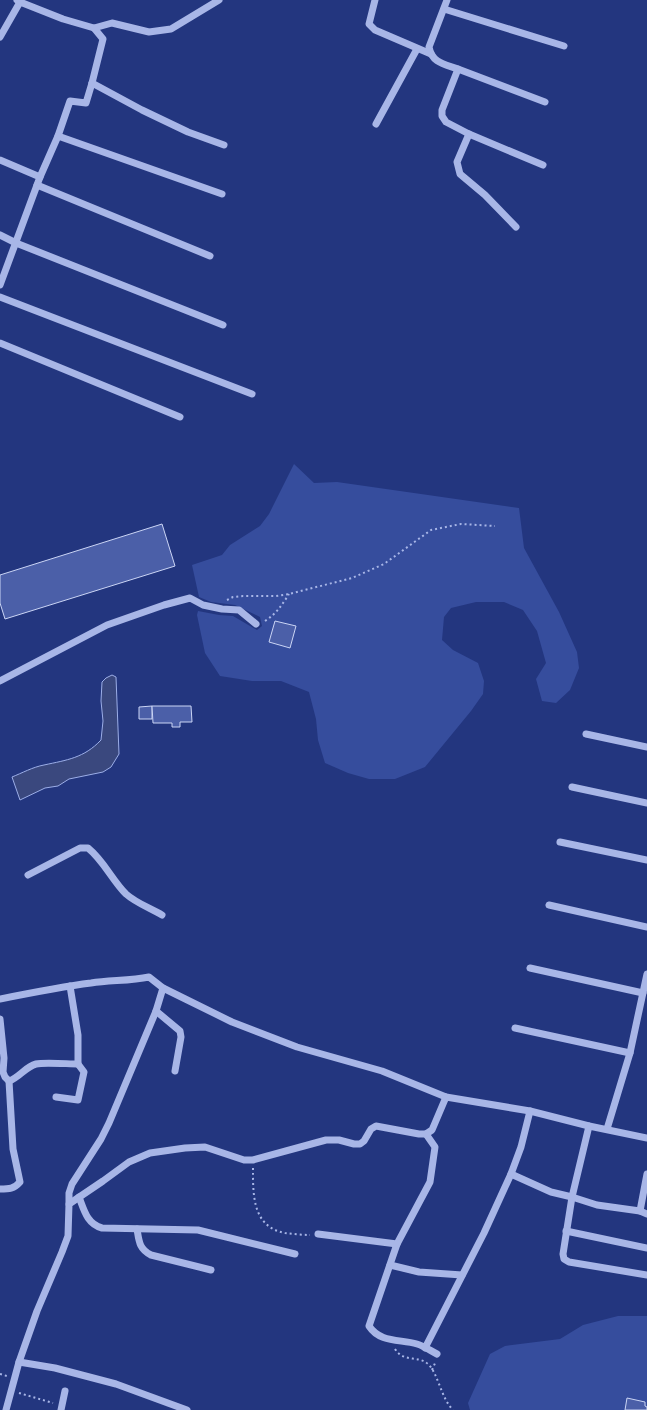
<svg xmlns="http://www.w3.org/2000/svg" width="647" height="1410" font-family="Manrope,sans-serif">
  <rect width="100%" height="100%" fill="#23367f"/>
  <!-- green -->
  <g fill="#364d9d">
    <polygon points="294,464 314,483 337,482 519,508 524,548 559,612 577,652 579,668 570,690 556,703 542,701 536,679 546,663 537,631 523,610 504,602 476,602 451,608 444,617 442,640 453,650 478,663 484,681 483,694 471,711 425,767 395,779 369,779 348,773 325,763 318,740 316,719 309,692 281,681 252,681 220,676 205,653 197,615 198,611 219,615 233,616 257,630 262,626 260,617 235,605 211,602 199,597 192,565 222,555 230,545 260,526 269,514"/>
    <polygon points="618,1316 647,1316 647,1410 470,1410 468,1403 490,1354 505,1346 560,1339 583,1325"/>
  </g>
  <!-- water -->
  <path fill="#3a487e" stroke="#9caee8" d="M112,675L116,677L119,754L111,767L103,772L69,779L58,786L45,788L20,800L12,777C22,773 33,767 44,765C67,760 84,758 101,740L103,721L101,701L102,682L106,678Z"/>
  <!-- building -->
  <g fill="#4b5fa8" stroke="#cbd5f5">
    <polygon points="162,524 175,566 5,619 0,603 0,575"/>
    <polygon points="275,621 296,626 290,648 269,642"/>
    <polygon points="152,706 152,719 139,719 139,707"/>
    <polygon points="152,706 191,706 192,722 180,722 180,727 172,727 172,723 153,723"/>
    <polygon points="627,1398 645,1402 645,1406 647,1407 647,1410 625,1410"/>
  </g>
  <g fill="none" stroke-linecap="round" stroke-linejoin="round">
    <!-- path -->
    <g stroke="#a8b6e7" stroke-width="2" stroke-dasharray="2 3" stroke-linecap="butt">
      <polyline points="227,600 233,597 243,596 276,596 289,594 352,578 384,564 431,530 461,524 495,526"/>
      <path d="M265,621C276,614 282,605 289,594"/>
      <path d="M253,1168C253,1194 252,1227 285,1233C293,1234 302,1235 310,1235"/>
      <path d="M395,1349C404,1363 418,1355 428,1364C438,1373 441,1398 453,1410"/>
      <polyline points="432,1370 436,1361"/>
      <polyline points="0,1374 7,1376"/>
      <polyline points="19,1393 53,1403"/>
    </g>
    <!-- minor -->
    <g stroke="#a8b6e7" stroke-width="7">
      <polyline points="375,0 369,24 375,30 431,54"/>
      <path d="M447,0L429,47C432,63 444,64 458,69L442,110V116L446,122L469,134L543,165"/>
      <polyline points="20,2 63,19 94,28 103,39 92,83 86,103 70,101 58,136 40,177"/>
      <polyline points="444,9 564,46"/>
      <polyline points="94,28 112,23 149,32 171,29 219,0"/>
      <polyline points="0,37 20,2 17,0"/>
      <polyline points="458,69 545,102"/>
      <polyline points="92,83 142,110 188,132 224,145"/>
      <polyline points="376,124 417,49"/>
      <polyline points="469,134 457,162 460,174 485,195 516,227"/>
      <polyline points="58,136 222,194"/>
      <polyline points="0,160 40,177 0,285"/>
      <polyline points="37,185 210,256"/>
      <polyline points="0,235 16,243 223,325"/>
      <polyline points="0,297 252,394"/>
      <polyline points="0,343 180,417"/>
      <polyline points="0,681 107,625 164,605 190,598 203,605 222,609 239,610 256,624"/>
      <polyline points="586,734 647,747"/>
      <polyline points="572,787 647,803"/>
      <polyline points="560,842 647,860"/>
      <path d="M28,875L80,848H88C104,861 112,880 126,894C136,903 150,908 162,915"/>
      <polyline points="549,905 647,927"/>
      <polyline points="530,968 643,993"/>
      <path d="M0,999C30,993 60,987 91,983C110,980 130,981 149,977L163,988L232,1022L297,1047L382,1071L446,1097L530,1111L589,1126L647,1138"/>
      <polyline points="156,1011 180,1031 181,1037 175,1071"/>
      <path d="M0,1019L4,1058L3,1072L5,1077L9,1081C20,1077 25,1067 36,1064C44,1062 68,1064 78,1064"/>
      <polyline points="515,1028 630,1053"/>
      <polyline points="56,1097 78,1100 84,1072 78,1064 78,1035 70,986"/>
      <polyline points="589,1126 572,1197 563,1254 564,1259 569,1262 647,1275"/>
      <polyline points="607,1129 630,1053 647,974"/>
      <polyline points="511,1174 551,1192 572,1197 597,1205 640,1211 647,1214"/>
      <path d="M0,1189C9,1189 14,1189 20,1182L13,1149L9,1081"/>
      <path d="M79,1197C84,1210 87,1224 102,1228L198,1230L295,1254"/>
      <polyline points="69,1204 69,1193 72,1184 101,1139 109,1123 156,1011 163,988"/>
      <polyline points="640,1211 647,1174"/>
      <path d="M137,1229C139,1241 139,1249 151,1255L211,1270"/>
      <polyline points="566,1231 647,1248"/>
      <polyline points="318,1234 397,1244 430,1182 435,1147 426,1134"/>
      <path d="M397,1244L369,1326C380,1343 400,1339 417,1344C424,1346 431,1351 437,1354"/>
      <polyline points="390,1265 419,1272 462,1275"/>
      <polyline points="425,1348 484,1233 511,1174 521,1147 530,1111"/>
      <polyline points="19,1362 55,1368 116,1384 187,1410"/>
      <polyline points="6,1410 19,1362 37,1311 62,1252 68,1236 69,1204 103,1181 129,1162 150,1153 185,1148 205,1147 244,1160 253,1160 326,1140 339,1140 354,1144 360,1144 364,1141 371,1129 376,1126 419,1134 426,1134 432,1130 446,1097"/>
      <polyline points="61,1410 65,1391"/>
    </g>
  </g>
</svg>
